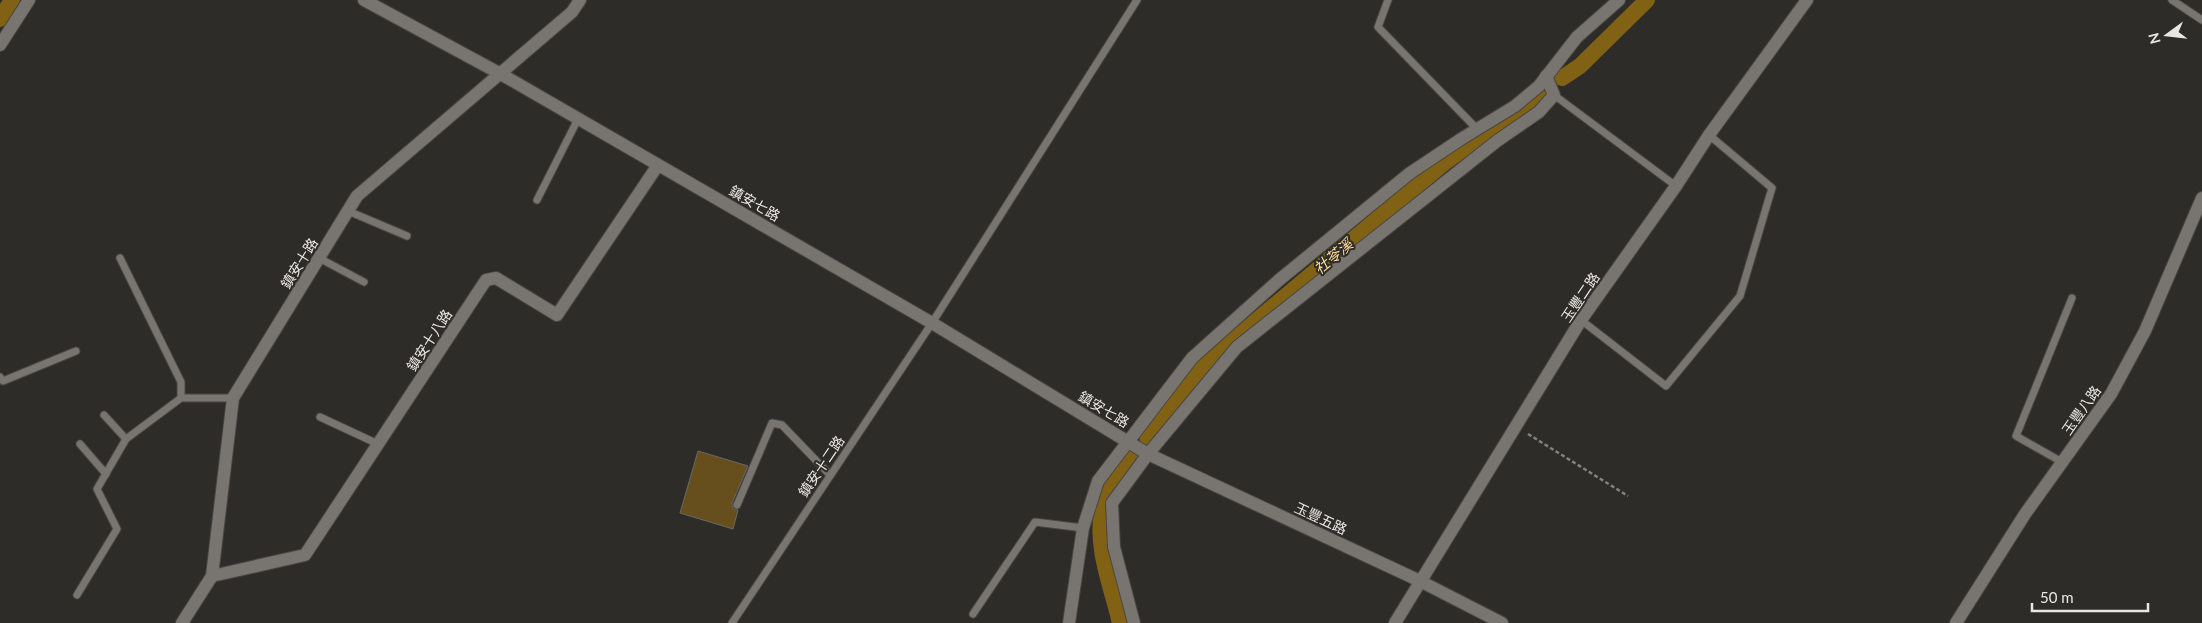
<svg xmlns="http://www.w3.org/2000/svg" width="2202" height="623" font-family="Lato,'Noto Sans TC',sans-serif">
  <rect width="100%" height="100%" fill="#2e2c28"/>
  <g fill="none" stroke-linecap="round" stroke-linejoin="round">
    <!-- canal -->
    <g stroke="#816113" stroke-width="16">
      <polyline points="0,19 12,0"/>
      <polyline points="1562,78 1580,66 1647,0"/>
      <polyline points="1147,437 1207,362 1444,163 1539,95"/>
      <path d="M1120,623C1112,588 1095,548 1102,512C1105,493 1119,473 1131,458"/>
    </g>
  </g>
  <!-- building -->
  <polygon fill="#664f1c" stroke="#6b6964" points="698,451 748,466 732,503 733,509 738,510 733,529 680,513"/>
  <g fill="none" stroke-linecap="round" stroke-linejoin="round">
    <defs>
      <g id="service">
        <polyline points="1388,0 1378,27 1477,129"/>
        <polyline points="2172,0 2202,20"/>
        <polyline points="1554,95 1676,186"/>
        <polyline points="537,200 578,119"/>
        <polyline points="348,211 407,236"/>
        <polyline points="120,258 181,382 181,398"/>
        <polyline points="319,258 364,282"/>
        <polyline points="1581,320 1666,386 1740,296 1772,188 1709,135"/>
        <polyline points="0,377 3,381 76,351"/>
        <polyline points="104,415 126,439"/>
        <polyline points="320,417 378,444"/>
        <polyline points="80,444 106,474"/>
        <polyline points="2062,462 2016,436 2072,298"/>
        <polyline points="737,505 772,423 782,425 830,475"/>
        <polyline points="77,595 117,529 97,489 126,439 181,398 233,398"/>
        <polyline points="973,614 1035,522 1083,528"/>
        <polyline points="732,623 932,323 1137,0"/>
      </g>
      <g id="minor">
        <polyline points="364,0 499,73 932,323 1148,454 1420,581 1502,623"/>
        <polyline points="0,45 29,0"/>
        <polyline points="212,576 305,555 486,280 496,278 557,315 658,165"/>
        <polyline points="182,623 212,576 233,398 357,196 572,12 580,0"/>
        <polyline points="1134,623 1114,547 1112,503 1148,454 1237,347 1497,141 1539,112 1554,95 1546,76"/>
        <polyline points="1395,623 1581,320 1676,186 1709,135 1807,0"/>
        <polyline points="1956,623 2025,514 2111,394 2145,331 2202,198"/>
      </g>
      <polyline id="tertiary" points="1069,623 1083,528 1098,481 1192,358 1279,280 1410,173 1461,139 1515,106 1539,86 1577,37 1619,0"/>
    </defs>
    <!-- service casing -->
    <use href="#service" stroke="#494743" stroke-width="9"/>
    <!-- minor casing -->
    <use href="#minor" stroke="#494743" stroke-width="14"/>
    <!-- tertiary casing -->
    <use href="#tertiary" stroke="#494743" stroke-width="14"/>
    <!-- path -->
    <polyline stroke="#83817e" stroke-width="2.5" stroke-dasharray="4 2.5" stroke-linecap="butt" points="1528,434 1628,496"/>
    <!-- service -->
    <use href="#service" stroke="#787570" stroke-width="7"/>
    <!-- minor -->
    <use href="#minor" stroke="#787570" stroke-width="12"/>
    <!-- tertiary -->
    <use href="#tertiary" stroke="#787570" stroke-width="12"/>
  </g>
  <g text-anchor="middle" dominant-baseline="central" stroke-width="4" stroke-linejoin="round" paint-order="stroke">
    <!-- street labels -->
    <g font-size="14" fill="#e9e7e5" stroke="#2e2c28">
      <text transform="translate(755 203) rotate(30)">鎮安七路</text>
      <text transform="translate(299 263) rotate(-58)">鎮安十路</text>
      <text transform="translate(1580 297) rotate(-56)">玉豐二路</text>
      <text transform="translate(429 340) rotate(-57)">鎮安十八路</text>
      <text transform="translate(1104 409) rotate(31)">鎮安七路</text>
      <text transform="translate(2081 410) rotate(-55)">玉豐八路</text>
      <text transform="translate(821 466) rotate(-56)">鎮安十二路</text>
      <text transform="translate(1321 518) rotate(25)">玉豐五路</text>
    </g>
    <!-- water labels -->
    <g font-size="15" font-style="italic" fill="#fedc9a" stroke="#2e2c28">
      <text transform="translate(1333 256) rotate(-40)">社苓溪</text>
    </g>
  </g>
  <!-- north arrow -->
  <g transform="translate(2167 35) rotate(255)" stroke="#2e2c28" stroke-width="4" paint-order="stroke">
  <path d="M0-4L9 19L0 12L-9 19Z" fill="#e9e7e5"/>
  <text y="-8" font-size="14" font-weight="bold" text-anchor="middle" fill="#e9e7e5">N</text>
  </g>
  <!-- scale -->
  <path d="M2032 603v8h116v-8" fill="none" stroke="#e9e7e5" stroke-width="2.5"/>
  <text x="2040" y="603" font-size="15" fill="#e9e7e5" stroke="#2e2c28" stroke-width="4" paint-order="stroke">50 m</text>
</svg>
